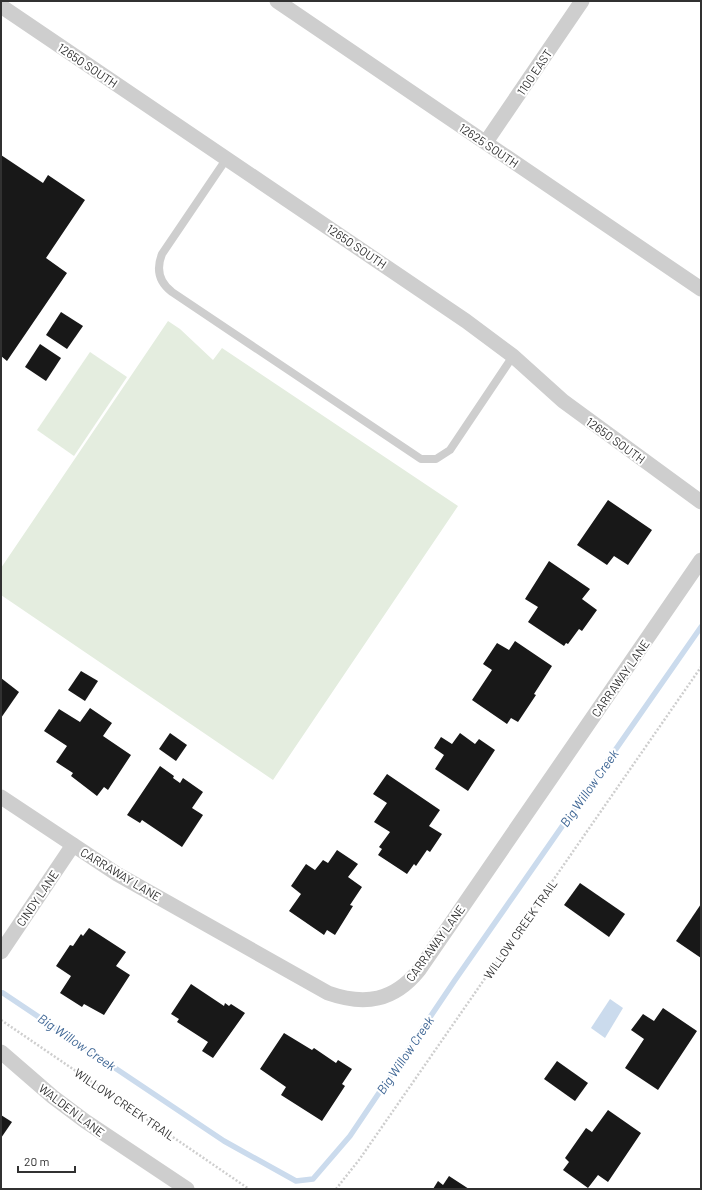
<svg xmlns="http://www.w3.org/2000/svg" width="702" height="1190" font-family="Barlow,sans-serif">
  <rect width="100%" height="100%" fill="#fff"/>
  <!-- green -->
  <g fill="#e4eddf">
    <polygon points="168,321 180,329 213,360 222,348 458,506 273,780 1,595 1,568"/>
    <polygon points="90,352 127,377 74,456 37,430"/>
  </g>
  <!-- water -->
  <polygon fill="#cbdbed" points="610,999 623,1008 605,1038 591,1028"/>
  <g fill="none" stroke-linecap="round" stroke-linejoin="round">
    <!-- stream -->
    <polyline stroke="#cbdbed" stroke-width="5.5" points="3,993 224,1141 296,1181 313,1179 350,1136 455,980 701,627"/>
  </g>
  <!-- building -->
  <g fill="#181818">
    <polygon points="1,155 43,183 48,175 85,200 46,258 67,273 7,361 1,356"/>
    <polygon points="61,312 83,326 67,349 46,335"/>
    <polygon points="40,344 61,358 46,381 25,367"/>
    <polygon points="608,500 652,530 628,565 614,556 607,565 577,545"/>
    <polygon points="549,561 590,589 582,599 597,610 582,631 579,629 568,644 566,643 564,646 528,622 538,607 525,599"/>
    <polygon points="515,641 552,666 534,694 536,695 518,722 511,718 507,724 472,700 492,670 483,664 497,643 509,650"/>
    <polygon points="81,671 98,681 85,701 68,690"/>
    <polygon points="1,678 19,692 1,718"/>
    <polygon points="90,708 112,723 103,736 131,755 108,790 104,787 97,796 71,776 73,773 56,762 67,746 44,731 59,709 80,722"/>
    <polygon points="170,733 187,745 176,761 159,749"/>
    <polygon points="460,733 475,744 479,739 495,750 468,791 435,769 444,755 434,748 441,737 452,744"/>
    <polygon points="160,766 174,776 173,778 180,783 183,778 203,792 192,808 203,815 182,847 142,820 140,823 127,815"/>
    <polygon points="387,774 440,810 429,826 442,834 430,852 427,850 416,866 414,864 407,874 378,855 382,849 379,847 390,832 374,822 387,803 373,794"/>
    <polygon points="337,850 358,864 348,877 362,887 350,905 353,906 335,935 327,930 324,935 289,911 301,894 291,886 306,864 315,870 323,860 328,863"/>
    <polygon points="580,883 625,914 609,937 564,905"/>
    <polygon points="701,904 701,958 676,941"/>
    <polygon points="89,928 126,952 116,966 130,975 104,1015 84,1004 82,1007 60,993 71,976 56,966 70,945 73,946 81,934 83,936"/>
    <polygon points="191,984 224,1006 225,1003 229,1006 231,1004 245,1013 213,1058 202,1051 208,1042 177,1022 179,1019 171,1014"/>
    <polygon points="663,1008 697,1031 658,1090 625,1068 644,1039 631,1030 643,1014 654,1021"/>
    <polygon points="284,1033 312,1050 314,1048 336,1063 338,1060 352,1069 342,1084 345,1086 322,1121 281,1095 286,1087 260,1069"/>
    <polygon points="557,1061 588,1083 575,1101 544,1079"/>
    <polygon points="608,1110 641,1133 608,1182 598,1175 588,1188 563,1170 569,1162 565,1158 586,1128 592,1132"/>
    <polygon points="1,1115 12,1122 1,1138"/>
    <polygon points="449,1176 469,1189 433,1189 438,1181 443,1185"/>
  </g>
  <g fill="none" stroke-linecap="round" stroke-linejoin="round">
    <!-- path -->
    <g stroke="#cecece" stroke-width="2.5" stroke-dasharray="2 2" stroke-linecap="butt">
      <polyline points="1,1020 249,1189"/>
      <polyline points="336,1189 359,1160 701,667"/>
    </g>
    <!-- service -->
    <path stroke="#cecece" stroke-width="8" d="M227,158L162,254C156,269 159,282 172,292L421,459H436L450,450L513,356"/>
    <!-- minor -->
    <g stroke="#cecece" stroke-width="15">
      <polyline points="277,1 701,289"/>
      <polyline points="1,6 466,321 513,356 563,401 701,502"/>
      <polyline points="486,142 582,1"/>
      <path d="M1,797L117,874L328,993C365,1006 394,1001 419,970L701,560"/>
      <polyline points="1,952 73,845"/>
      <polyline points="1,1052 53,1097 85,1121 187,1189"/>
    </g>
  </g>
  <g text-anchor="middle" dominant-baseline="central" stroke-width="4" stroke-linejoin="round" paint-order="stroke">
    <!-- street labels -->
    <g font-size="12" fill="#313131" stroke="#fff">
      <text transform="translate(88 65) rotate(34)">12650 SOUTH</text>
      <text transform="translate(534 72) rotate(-56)">1100 EAST</text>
      <text transform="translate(489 145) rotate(34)">12625 SOUTH</text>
      <text transform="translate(357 246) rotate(34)">12650 SOUTH</text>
      <text transform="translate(616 440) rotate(36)">12650 SOUTH</text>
      <text transform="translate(620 678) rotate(-55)">CARRAWAY LANE</text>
      <text transform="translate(121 874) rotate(31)">CARRAWAY LANE</text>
      <text transform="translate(37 898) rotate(-56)">CINDY LANE</text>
      <text transform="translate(520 929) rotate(-55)">WILLOW CREEK TRAIL</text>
      <text transform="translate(435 943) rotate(-54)">CARRAWAY LANE</text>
      <text transform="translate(125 1104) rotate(34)">WILLOW CREEK TRAIL</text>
      <text transform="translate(72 1110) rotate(37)">WALDEN LANE</text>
    </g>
    <!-- water labels -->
    <g font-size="13" font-style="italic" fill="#3d6594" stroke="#fff">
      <text transform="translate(589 788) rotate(-55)">Big Willow Creek</text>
      <text transform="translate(77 1042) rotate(34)">Big Willow Creek</text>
      <text transform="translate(405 1055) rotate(-56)">Big Willow Creek</text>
    </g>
  </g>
  <!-- border -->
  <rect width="702" height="1190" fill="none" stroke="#313131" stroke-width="4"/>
  <!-- scale -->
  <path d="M18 1166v6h57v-6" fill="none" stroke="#313131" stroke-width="2"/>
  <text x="24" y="1166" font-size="12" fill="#313131" stroke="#ffffff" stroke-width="3" paint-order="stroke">20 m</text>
</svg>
